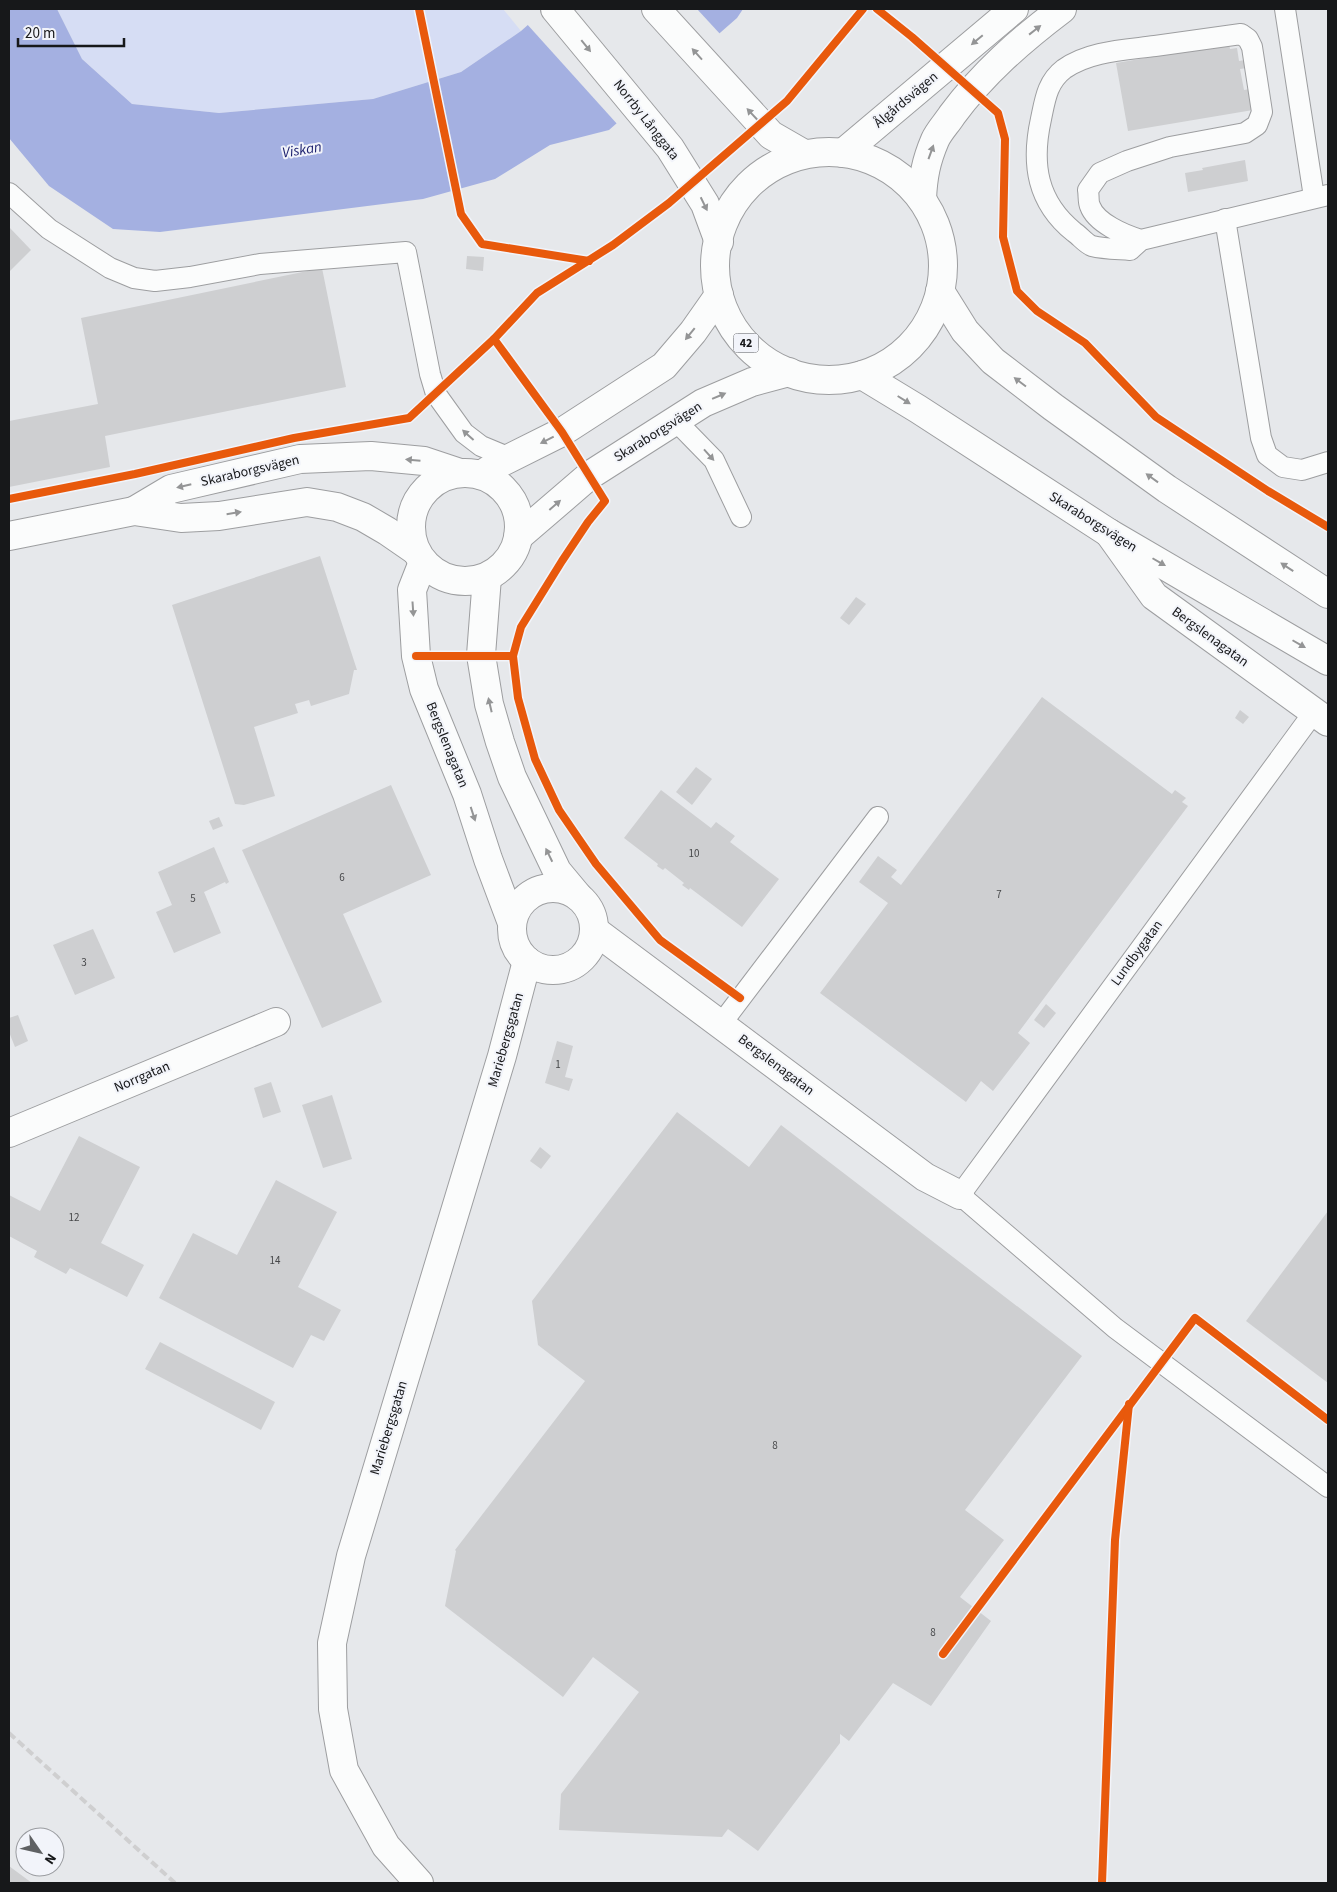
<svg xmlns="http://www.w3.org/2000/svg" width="1337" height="1892" font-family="'Source Sans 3',sans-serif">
  <rect width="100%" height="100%" fill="#e6e8eb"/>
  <!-- green -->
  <polygon fill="#d6ddf4" points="57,9 503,9 521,31 461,72 373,99 219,113 132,104 82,59"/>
  <!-- water -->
  <polygon fill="#a4b0e1" points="9,9 57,9 82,59 132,104 219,113 373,99 461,72 521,31 546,9 743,9 737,18 609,130 550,145 495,179 423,199 160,232 113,229 49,186 9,138"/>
  <!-- pier -->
  <polygon fill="#e6e8eb" points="542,9 697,9 721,35 618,125 526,23"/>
  <!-- building -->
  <g fill="#cecfd1">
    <polygon points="1229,44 1230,49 1237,48 1239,61 1245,60 1247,68 1240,69 1244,90 1250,89 1253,110 1128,131 1116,63"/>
    <polygon points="1245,160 1248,181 1188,192 1185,173 1203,170 1202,168"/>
    <polygon points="9,227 31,250 9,272"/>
    <polygon points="467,256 484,257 483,271 466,269"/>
    <polygon points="322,268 346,387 105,436 110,467 9,487 9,421 98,404 81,318"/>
    <polygon points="320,556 357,670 354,670 349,694 311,706 309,700 295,704 298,713 254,727 275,796 244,805 235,804 172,605"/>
    <polygon points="856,597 866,604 849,625 840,618"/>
    <polygon points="1042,697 1172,794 1175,790 1186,798 1182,802 1188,806 1018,1033 1030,1043 993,1091 981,1081 966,1102 820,993 888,903 859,882 878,856 897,870 891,877 901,885"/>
    <polygon points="1240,710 1249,717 1243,724 1235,718"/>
    <polygon points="696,767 712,779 692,805 676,792"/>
    <polygon points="391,785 431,875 343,914 382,1002 322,1028 242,850"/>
    <polygon points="661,790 711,828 716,822 735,836 730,842 779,879 742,927 690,888 689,890 682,885 684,883 665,868 663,870 657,866 658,864 624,838"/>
    <polygon points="219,817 223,826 213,830 209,821"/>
    <polygon points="214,847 229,882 226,884 225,882 204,892 221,933 174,953 156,912 172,905 158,872"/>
    <polygon points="93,929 115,978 75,995 53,945"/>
    <polygon points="1046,1004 1056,1013 1044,1028 1034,1020"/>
    <polygon points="18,1015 28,1041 15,1047 9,1032 9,1018"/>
    <polygon points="557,1041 573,1046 565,1077 573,1079 569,1091 545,1083"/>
    <polygon points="271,1082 281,1112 263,1118 254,1088"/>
    <polygon points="332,1095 352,1159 323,1168 302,1105"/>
    <polygon points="677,1112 749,1167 781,1125 1082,1356 965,1510 1004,1540 960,1597 991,1621 931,1706 893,1683 849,1741 840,1734 840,1743 758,1851 728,1829 722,1837 559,1830 561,1794 639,1692 593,1657 563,1697 445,1606 456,1551 455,1550 585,1381 538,1345 532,1301"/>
    <polygon points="79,1136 140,1167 101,1243 144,1265 127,1297 70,1268 66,1274 34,1257 37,1251 9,1236 9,1195 40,1211"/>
    <polygon points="540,1147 551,1156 541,1169 530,1161"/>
    <polygon points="276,1180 337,1212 298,1287 341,1310 324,1341 311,1335 293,1368 159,1298 193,1233 237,1255"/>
    <polygon points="1328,1211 1328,1383 1246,1321"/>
    <polygon points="160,1342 275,1402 261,1430 145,1369"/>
    <polygon points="9,1866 32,1883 9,1883"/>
  </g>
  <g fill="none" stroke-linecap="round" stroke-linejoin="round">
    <defs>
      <g id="lane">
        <polyline points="1285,9 1314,197"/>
        <polyline points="9,193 49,229 110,268 134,278 155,281 190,277 260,264 406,252 430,374 436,394 464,433 481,446 510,458"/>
        <polyline points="1225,219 1261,438 1267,455 1283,467 1302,470 1328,462"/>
        <path d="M1141,240L1130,250C1118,249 1104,249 1092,246C1086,244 1080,236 1074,232C1037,202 1031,164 1041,119C1045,100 1047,82 1064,69C1089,51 1125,50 1155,46C1183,42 1212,38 1241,34L1248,39L1252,47L1262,112L1257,125L1245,133L1170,147L1127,161L1100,173L1088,190C1089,195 1088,202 1090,206C1096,223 1124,235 1141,240L1328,195"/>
        <polyline points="675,420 714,460 741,517"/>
        <polyline points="1314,712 960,1195 1115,1328 1328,1487"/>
        <polyline points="721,1024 878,817"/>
      </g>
      <g id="street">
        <polyline points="1109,533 1154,596 1328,722"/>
        <polyline points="594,930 925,1177 960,1195"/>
        <polyline points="9,1133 276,1022"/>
      </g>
      <g id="secondary">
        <polyline points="843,153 1014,9"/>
        <path d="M922,199C923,177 926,161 935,140C939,131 947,123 952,115C983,73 1021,40 1062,9"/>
        <circle cx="465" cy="527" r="54"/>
        <polyline points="481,475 498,464 562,432 664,366 693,332 719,295"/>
        <polyline points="134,511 171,489 300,459 371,456 424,461 460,473"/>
        <polyline points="9,536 134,511 181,518 219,516 307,502 337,507 363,517 387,531 416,551"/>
        <polyline points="518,537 590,475 703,403 752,382 789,372"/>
        <polyline points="423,562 412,590 416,656 424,689 467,794 488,859 512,923"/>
        <polyline points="487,577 481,655 489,704 500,742 512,777 557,871 577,895"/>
        <circle cx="553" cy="929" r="41"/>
        <polyline points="419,1883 386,1846 344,1770 333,1709 332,1643 351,1556 502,1056 527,961"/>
      </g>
      <g id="primary">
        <polyline points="555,9 670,148 705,204 719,242"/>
        <polyline points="656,9 771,135 804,154"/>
        <circle cx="829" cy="266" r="114"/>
        <polyline points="940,291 965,331 993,361 1053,407 1167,489 1328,594"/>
        <polyline points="862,375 918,409 1109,533 1328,661"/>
      </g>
    </defs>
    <!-- lane casing -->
    <use href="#lane" stroke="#9d9ea0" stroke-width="22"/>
    <!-- street casing -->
    <use href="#street" stroke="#9d9ea0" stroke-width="30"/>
    <!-- secondary casing -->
    <use href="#secondary" stroke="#9d9ea0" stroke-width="30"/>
    <!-- primary casing -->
    <use href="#primary" stroke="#9d9ea0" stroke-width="30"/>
    <!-- lane -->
    <use href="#lane" stroke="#fbfcfc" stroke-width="20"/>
    <!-- street -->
    <use href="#street" stroke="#fbfcfc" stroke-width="28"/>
    <!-- secondary -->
    <use href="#secondary" stroke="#fbfcfc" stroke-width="28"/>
    <!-- primary -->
    <use href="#primary" stroke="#fbfcfc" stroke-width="28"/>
    <!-- rail -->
    <polyline stroke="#cfcfd0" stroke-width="4" stroke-dasharray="8 4" stroke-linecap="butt" points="9,1733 175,1883"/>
    <defs>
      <g id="cycleway">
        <polyline points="419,9 461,214 482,244 589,261"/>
        <polyline points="877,9 912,37 998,113 1005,139 1003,237 1017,291 1037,311 1085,343 1156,417 1268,491 1328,527"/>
        <polyline points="494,339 562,432 605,501 588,522 562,561 521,627 513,656 518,698 535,759 559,810 596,864 660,940 740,998"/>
        <polyline points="9,499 135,474 294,438 409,418 494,339 537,293 613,245 669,203 787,101 863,9"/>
        <polyline points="416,656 513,656"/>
        <polyline points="943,1654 1195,1318 1328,1420"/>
        <polyline points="1102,1883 1115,1540 1129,1404"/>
      </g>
    </defs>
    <!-- cycleway casing -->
    <use href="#cycleway" stroke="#f2f4fa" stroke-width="11"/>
    <!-- cycleway -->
    <use href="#cycleway" stroke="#e8590c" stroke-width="8"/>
  </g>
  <!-- one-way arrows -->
  <defs><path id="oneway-solid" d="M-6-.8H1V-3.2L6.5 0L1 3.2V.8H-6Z" transform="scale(1.25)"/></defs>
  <g fill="#949596">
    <use href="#oneway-solid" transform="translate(1035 30) rotate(-38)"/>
    <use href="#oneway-solid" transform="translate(977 40) rotate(140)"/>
    <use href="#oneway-solid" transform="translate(586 46) rotate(51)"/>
    <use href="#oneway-solid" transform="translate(697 54) rotate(-132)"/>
    <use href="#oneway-solid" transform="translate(752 114) rotate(-133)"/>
    <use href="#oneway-solid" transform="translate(931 152) rotate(-70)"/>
    <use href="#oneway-solid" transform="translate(704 204) rotate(64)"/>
    <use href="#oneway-solid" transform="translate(690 334) rotate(129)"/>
    <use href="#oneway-solid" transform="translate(1020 382) rotate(-143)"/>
    <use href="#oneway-solid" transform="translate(719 396) rotate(-23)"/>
    <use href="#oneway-solid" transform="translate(904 400) rotate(32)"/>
    <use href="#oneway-solid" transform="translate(468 435) rotate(-138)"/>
    <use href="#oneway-solid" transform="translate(547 440) rotate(153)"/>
    <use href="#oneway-solid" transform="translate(709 455) rotate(48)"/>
    <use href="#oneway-solid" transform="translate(413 460) rotate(-175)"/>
    <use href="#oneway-solid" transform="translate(1152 478) rotate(-144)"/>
    <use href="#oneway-solid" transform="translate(184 486) rotate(167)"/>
    <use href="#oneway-solid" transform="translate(555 505) rotate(-41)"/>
    <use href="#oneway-solid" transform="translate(234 513) rotate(-9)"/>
    <use href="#oneway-solid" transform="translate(1159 562) rotate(30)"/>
    <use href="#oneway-solid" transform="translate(1287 567) rotate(-147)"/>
    <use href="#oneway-solid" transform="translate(413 609) rotate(86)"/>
    <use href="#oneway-solid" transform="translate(1299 644) rotate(30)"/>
    <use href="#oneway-solid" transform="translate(490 705) rotate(-103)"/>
    <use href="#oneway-solid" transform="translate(473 814) rotate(72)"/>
    <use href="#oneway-solid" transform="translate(549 855) rotate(-116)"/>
  </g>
  <g text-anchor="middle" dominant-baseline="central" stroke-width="4" stroke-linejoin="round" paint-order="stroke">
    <!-- number labels -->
    <g font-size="11" fill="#464749">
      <text x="694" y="853">10</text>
      <text x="342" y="877">6</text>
      <text x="999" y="894">7</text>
      <text x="193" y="898">5</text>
      <text x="84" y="962">3</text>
      <text x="558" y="1064">1</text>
      <text x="74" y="1217">12</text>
      <text x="275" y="1260">14</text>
      <text x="775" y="1445">8</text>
      <text x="933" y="1632">8</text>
    </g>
    <!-- shield labels -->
    <rect fill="#f2f4fa" stroke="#595a5d" stroke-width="1" x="733.5" y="333.5" width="25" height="19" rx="4"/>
    <g font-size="12" font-weight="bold" fill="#17181a">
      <text x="746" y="343">42</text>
    </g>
    <!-- street labels -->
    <g font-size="14" fill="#17181a" stroke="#f2f4fa">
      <text transform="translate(906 100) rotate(-40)">Ålgårdsvägen</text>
      <text transform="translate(646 120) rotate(52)">Norrby Långgata</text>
      <text transform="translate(658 432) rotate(-32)">Skaraborgsvägen</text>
      <text transform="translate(250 471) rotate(-13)">Skaraborgsvägen</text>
      <text transform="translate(1093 522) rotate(32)">Skaraborgsvägen</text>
      <text transform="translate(1210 637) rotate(36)">Bergslenagatan</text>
      <text transform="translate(447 745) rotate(68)">Bergslenagatan</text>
      <text transform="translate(1137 953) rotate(-54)">Lundbygatan</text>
      <text transform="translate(506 1040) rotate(-74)">Mariebergsgatan</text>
      <text transform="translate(776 1065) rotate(37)">Bergslenagatan</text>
      <text transform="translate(142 1077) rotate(-23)">Norrgatan</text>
      <text transform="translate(389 1428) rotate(-73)">Mariebergsgatan</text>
    </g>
    <!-- water labels -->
    <g font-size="15" font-style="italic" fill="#1a1e6d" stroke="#f2f4fa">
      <text transform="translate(302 150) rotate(-9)">Viskan</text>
    </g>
  </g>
  <!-- border -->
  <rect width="1337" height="1892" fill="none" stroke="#17181a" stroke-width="20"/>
  <!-- north arrow -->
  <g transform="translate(40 1852) rotate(124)"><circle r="24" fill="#f2f4fa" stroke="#9a9ca0"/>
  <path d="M0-4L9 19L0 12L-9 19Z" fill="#5f6163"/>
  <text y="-8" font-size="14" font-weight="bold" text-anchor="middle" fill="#17181a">N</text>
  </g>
  <!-- scale -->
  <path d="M18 38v8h106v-8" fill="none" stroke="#17181a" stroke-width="2.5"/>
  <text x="25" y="38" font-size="15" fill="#17181a" stroke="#f2f4fa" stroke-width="4" paint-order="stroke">20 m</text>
</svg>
